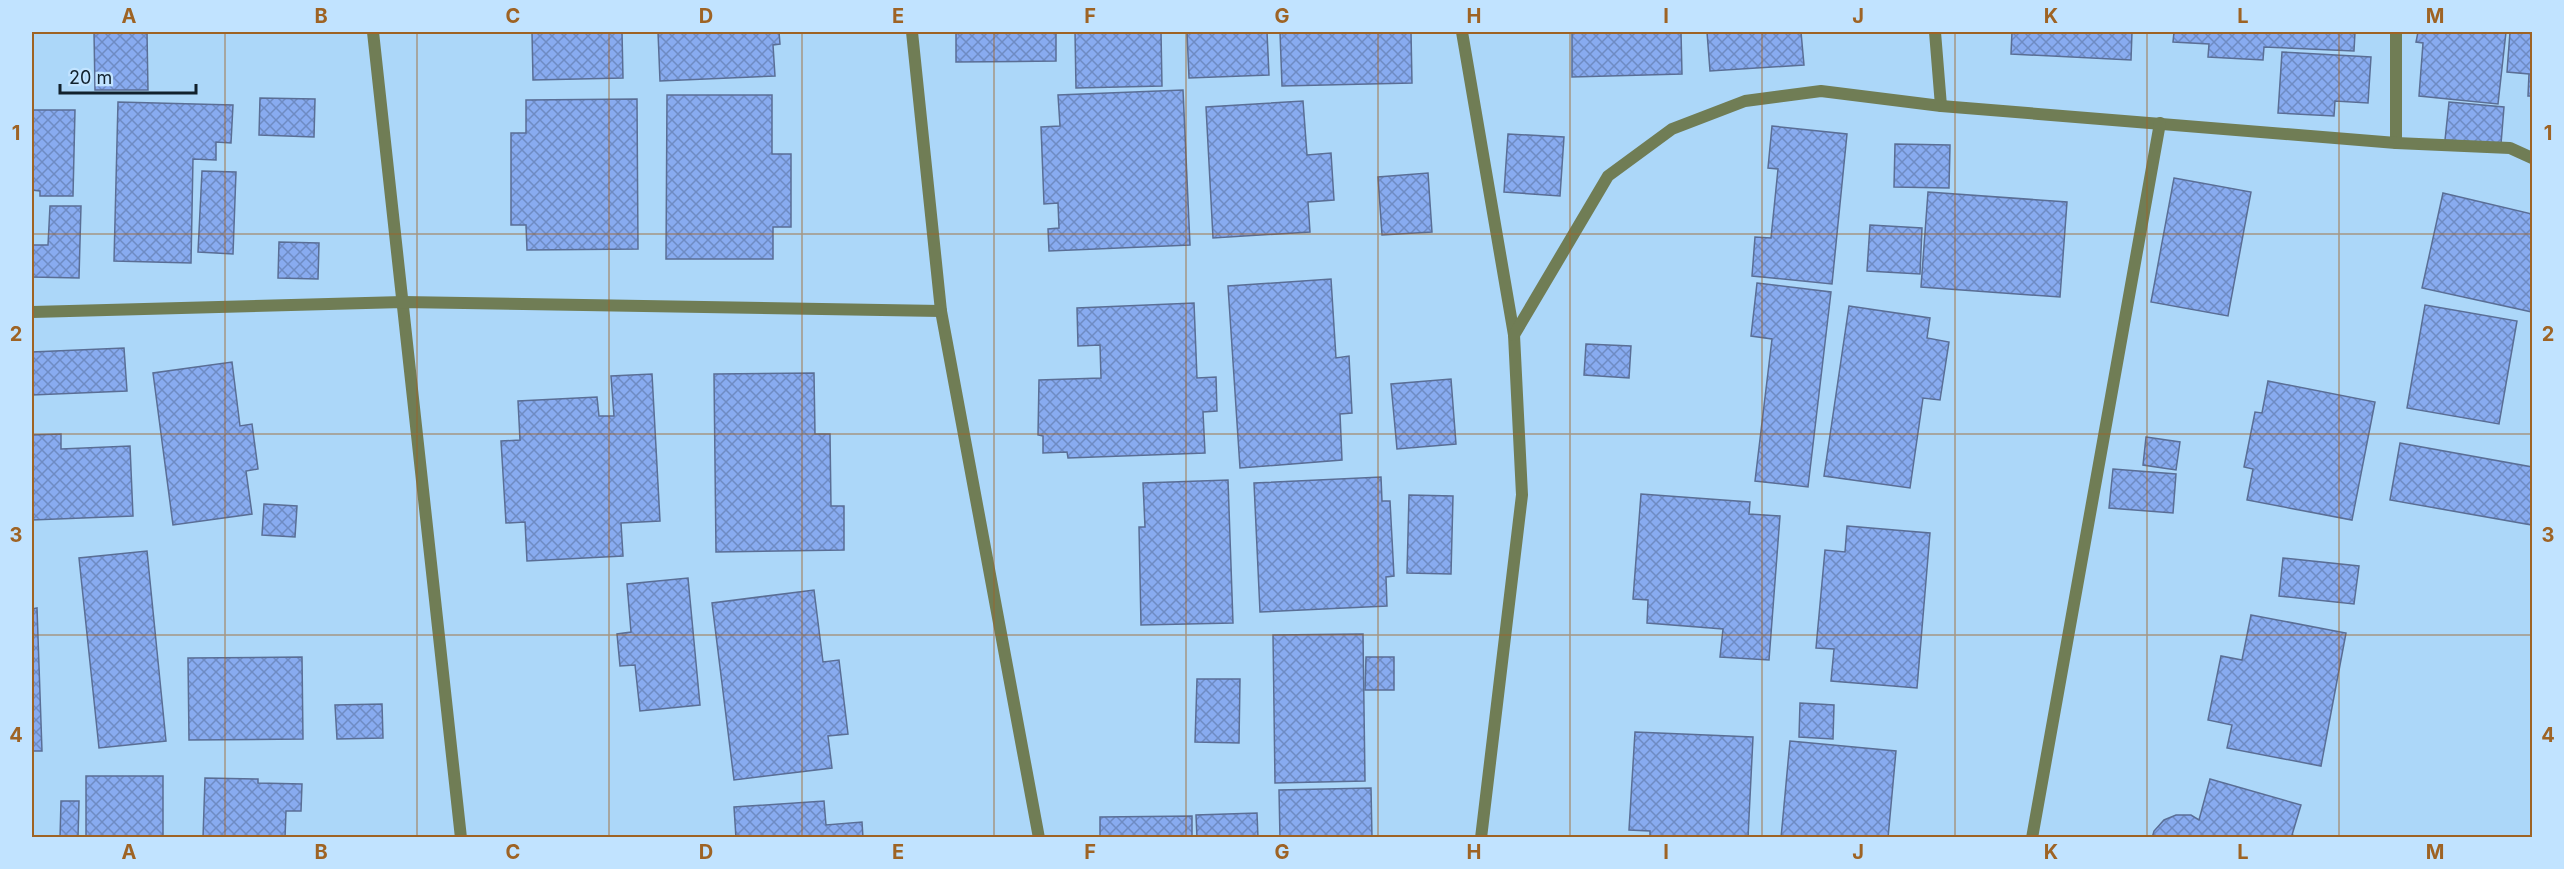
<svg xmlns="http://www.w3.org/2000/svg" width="2564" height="869" font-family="Inter,sans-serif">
  <defs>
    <pattern id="building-cross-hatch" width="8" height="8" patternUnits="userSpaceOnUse" patternTransform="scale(1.5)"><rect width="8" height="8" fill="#88abf0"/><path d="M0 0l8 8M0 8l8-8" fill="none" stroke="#6e8bc3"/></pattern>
  </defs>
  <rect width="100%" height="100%" fill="#acd7f9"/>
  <!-- building -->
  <g fill="url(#building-cross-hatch)" stroke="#5a6e95" stroke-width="1.5">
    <polygon points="94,32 147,32 148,90 95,90"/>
    <polygon points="532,32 622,32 623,78 533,80"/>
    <polygon points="658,32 779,32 780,44 773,45 775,76 660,81"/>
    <polygon points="956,32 1056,32 1056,61 956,62"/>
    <polygon points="1075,32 1161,32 1162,86 1076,88"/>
    <polygon points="1187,32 1267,32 1269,75 1189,78"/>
    <polygon points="1280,32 1411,32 1412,83 1282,86"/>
    <polygon points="1572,32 1681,32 1682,74 1572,77"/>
    <polygon points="1707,32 1801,32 1804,65 1710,71"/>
    <polygon points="2012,32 2132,32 2131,60 2011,54"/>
    <polygon points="2174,32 2355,32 2354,51 2264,47 2263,60 2208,57 2209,44 2173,42"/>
    <polygon points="2418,32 2506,32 2498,104 2419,96 2423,43 2416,42"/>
    <polygon points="2510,32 2532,32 2532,96 2528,96 2529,74 2507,72"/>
    <polygon points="2282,52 2371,57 2368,103 2335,101 2334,116 2278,113"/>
    <polygon points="1183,90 1190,245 1049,251 1048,229 1059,228 1058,203 1044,204 1041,127 1060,126 1058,95"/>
    <polygon points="667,95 772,95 772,154 791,154 791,227 773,227 773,259 666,259"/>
    <polygon points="260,98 315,99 314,137 259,135"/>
    <polygon points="637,99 638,249 527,250 526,225 511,225 511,133 526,133 526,100"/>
    <polygon points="1303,101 1307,155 1331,153 1334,200 1308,202 1310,232 1213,238 1206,107"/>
    <polygon points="118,102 233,105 231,143 216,142 216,160 193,159 191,263 114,261"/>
    <polygon points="2449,102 2504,107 2501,144 2445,140"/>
    <polygon points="32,110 75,110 73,196 40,196 40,191 32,190"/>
    <polygon points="1772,126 1847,134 1832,284 1752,276 1755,237 1771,238 1778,169 1768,168"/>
    <polygon points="1508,134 1564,137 1560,196 1504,192"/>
    <polygon points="1895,144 1950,145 1949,188 1894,187"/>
    <polygon points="202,171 236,172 233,254 198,252"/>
    <polygon points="1428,173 1432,232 1382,235 1378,177"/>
    <polygon points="2174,178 2251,192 2228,316 2151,302"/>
    <polygon points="1928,192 2067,202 2060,297 1921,287"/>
    <polygon points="2443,193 2532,214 2532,312 2422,288"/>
    <polygon points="50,206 81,206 79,278 32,277 32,230 32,245 48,245"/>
    <polygon points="1870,225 1922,228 1920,274 1867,271"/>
    <polygon points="279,242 319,243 318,279 278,278"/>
    <polygon points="1331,279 1336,358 1349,356 1352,413 1340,414 1342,460 1240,468 1228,286"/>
    <polygon points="1757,283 1831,292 1808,487 1755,481 1772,339 1751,336"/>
    <polygon points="1194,303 1197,378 1216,377 1217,411 1203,412 1205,453 1068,458 1067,452 1043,453 1043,436 1038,435 1039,380 1101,378 1100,345 1078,346 1077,308"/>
    <polygon points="2425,305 2517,321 2499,424 2407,408"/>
    <polygon points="1849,306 1930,318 1927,338 1949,342 1940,400 1923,398 1910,488 1824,476"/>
    <polygon points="1586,344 1631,346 1629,378 1584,375"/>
    <polygon points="124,348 127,391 32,395 32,352"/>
    <polygon points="232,362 240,426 252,424 258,469 246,471 252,514 173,525 153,373"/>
    <polygon points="814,373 815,434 830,434 831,506 844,506 844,550 716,552 714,374"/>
    <polygon points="652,374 660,521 621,523 623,556 527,561 525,522 506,523 501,441 520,440 518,401 597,397 599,416 614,416 611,376"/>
    <polygon points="1451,379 1456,444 1397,449 1391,384"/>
    <polygon points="2268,381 2375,402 2352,520 2247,500 2253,469 2244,467 2255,412 2262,413"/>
    <polygon points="61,434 61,449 130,446 133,516 32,520 32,435"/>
    <polygon points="2146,437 2180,442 2176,470 2143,465"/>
    <polygon points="2400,443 2532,467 2532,525 2390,500"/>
    <polygon points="2113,469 2176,474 2173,513 2109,508"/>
    <polygon points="1381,477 1382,501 1390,501 1394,576 1386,577 1387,606 1260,612 1254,483"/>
    <polygon points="1228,480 1233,623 1141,625 1139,527 1145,527 1143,483"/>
    <polygon points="1641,494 1750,502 1749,514 1780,516 1769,660 1720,657 1723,629 1647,623 1648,600 1633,599"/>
    <polygon points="1409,495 1453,496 1451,574 1407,573"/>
    <polygon points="264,504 297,506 295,537 262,535"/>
    <polygon points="1847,526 1930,533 1917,688 1831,681 1834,649 1816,648 1825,550 1845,552"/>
    <polygon points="147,551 166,741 99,748 79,558"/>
    <polygon points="2283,558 2359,566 2354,604 2279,596"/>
    <polygon points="688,578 700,705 640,711 635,665 620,666 617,634 631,632 627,584"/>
    <polygon points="814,590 823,662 839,660 848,734 828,736 832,768 734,780 712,603"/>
    <polygon points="37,608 42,751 32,751 32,609"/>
    <polygon points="2251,615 2346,633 2321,766 2227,748 2232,725 2208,720 2221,656 2242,660"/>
    <polygon points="1363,634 1365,781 1275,783 1273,635"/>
    <polygon points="302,657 303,739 189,740 188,658"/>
    <polygon points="1366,657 1394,657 1394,690 1365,690"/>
    <polygon points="1197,679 1240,679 1239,743 1195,742"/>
    <polygon points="1800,703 1834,705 1833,739 1799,737"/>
    <polygon points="382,704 383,738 337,739 335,705"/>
    <polygon points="1635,732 1753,737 1748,838 1650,838 1650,831 1629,830"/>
    <polygon points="1790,741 1896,751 1888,838 1781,838"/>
    <rect x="86" y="776" width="77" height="62"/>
    <polygon points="205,778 258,779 258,783 302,784 301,811 286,811 285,838 203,838"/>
    <polygon points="2210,779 2301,805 2292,835 2301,838 2152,838 2154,831 2164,820 2176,815 2191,815 2199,820"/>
    <polygon points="1371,788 1372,838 1280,838 1279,790"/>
    <polygon points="61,801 79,801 78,838 60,838"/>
    <polygon points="824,801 826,825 862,822 863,838 736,838 734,807"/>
    <polygon points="1257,813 1258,838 1197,838 1196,815"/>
    <polygon points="1192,816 1192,838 1100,838 1100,817"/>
  </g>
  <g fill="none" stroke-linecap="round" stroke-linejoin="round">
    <!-- minor -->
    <g stroke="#707d55" stroke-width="12">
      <polyline points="373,32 461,838"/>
      <polyline points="912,32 941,311 1039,838"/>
      <polyline points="1462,32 1514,335 1522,495 1481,838"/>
      <polyline points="1935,32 1941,106"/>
      <polyline points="2396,143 2396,32"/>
      <polyline points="32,312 403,302 941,311"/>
      <polyline points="1514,335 1608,176 1672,129 1745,101 1821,91 1941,106 2396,143 2510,148 2532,158"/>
      <polyline points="2032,838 2160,123"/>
    </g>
  </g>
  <!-- grid -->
  <path fill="none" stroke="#9e6324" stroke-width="1.5" stroke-opacity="0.55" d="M225,32V838M417,32V838M609,32V838M802,32V838M994,32V838M1186,32V838M1378,32V838M1570,32V838M1762,32V838M1955,32V838M2147,32V838M2339,32V838M32,234H2532M32,434H2532M32,635H2532"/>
  <!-- border -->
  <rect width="2564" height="869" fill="none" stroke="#c1e3ff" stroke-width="66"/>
  <!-- scale -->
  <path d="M60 84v9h136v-9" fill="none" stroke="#11212d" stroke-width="3"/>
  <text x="69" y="84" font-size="18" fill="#11212d" stroke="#c1e3ff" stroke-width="4.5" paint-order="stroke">20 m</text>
  <rect x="33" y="33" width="2498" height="803" fill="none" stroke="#9e6324" stroke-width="2"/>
  <g font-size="20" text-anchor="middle" font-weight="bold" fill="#9e6324">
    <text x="129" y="23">A</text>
    <text x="321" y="23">B</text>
    <text x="513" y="23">C</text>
    <text x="706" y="23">D</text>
    <text x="898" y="23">E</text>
    <text x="1090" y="23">F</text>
    <text x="1282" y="23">G</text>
    <text x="1474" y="23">H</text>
    <text x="1666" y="23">I</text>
    <text x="1858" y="23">J</text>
    <text x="2051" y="23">K</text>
    <text x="2243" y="23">L</text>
    <text x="2435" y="23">M</text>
    <text x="16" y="140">1</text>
    <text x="2548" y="140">1</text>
    <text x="16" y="341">2</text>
    <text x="2548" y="341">2</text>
    <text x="16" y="542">3</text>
    <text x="2548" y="542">3</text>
    <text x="16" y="742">4</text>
    <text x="2548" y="742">4</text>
    <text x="129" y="859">A</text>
    <text x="321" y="859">B</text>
    <text x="513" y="859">C</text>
    <text x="706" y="859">D</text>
    <text x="898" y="859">E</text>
    <text x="1090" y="859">F</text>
    <text x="1282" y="859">G</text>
    <text x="1474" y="859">H</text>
    <text x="1666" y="859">I</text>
    <text x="1858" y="859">J</text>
    <text x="2051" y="859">K</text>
    <text x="2243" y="859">L</text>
    <text x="2435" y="859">M</text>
  </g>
</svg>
